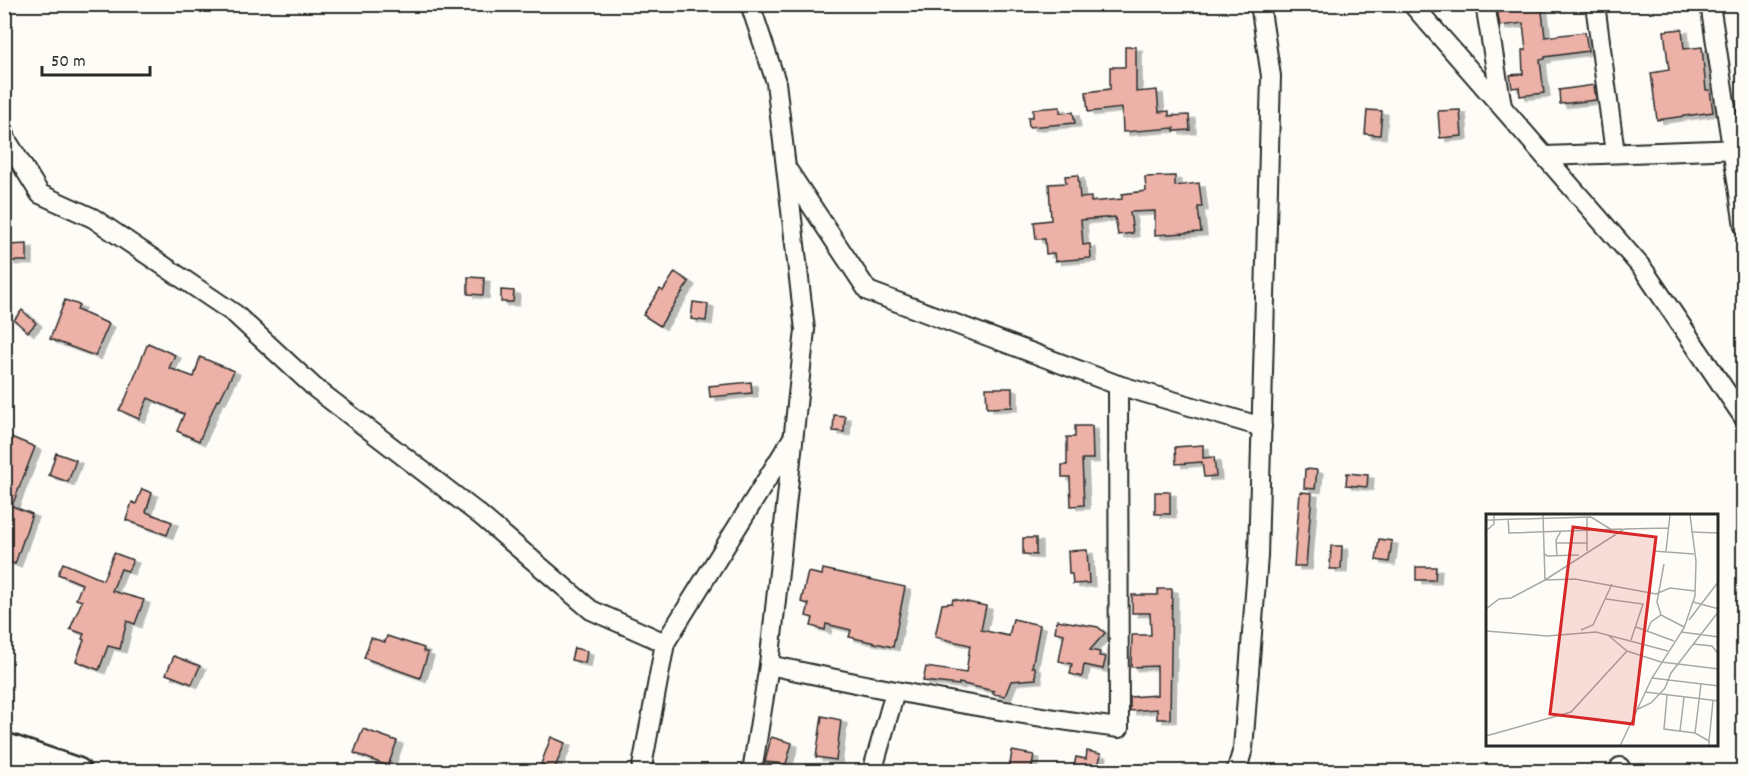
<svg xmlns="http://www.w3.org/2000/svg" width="1748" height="776" font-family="Dekko,sans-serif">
  <defs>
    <filter id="shadow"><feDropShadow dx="6" dy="3.5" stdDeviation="0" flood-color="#0004"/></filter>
  </defs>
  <rect width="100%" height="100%" fill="#fdfcf7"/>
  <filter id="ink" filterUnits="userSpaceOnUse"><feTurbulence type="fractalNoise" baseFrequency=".0167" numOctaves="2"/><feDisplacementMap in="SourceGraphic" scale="12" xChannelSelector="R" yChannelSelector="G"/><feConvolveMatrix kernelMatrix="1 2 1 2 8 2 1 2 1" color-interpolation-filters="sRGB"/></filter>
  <g filter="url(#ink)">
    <!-- building -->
    <g fill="#ecb2a7" stroke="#2b2b2b" stroke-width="1.5" filter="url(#shadow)">
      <polygon points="1496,4 1541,4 1545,37 1585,32 1588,51 1545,57 1545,59 1540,60 1544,93 1520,96 1519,87 1512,88 1510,75 1523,74 1522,50 1526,50 1523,23 1500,26"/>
      <polygon points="1682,29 1684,49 1702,47 1706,90 1710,90 1713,112 1657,120 1651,73 1669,70 1664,31"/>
      <polygon points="1125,47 1136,47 1136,92 1157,90 1159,112 1169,111 1169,116 1189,115 1190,130 1174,131 1174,128 1123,132 1122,108 1088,112 1086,92 1110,89 1110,67 1125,67"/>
      <polygon points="1594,85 1596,100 1560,104 1559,90"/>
      <polygon points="1060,107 1060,113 1073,112 1075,123 1029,127 1028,117 1033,117 1033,109"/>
      <polygon points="1367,110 1382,111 1380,135 1365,134"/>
      <polygon points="1460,110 1462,136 1440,138 1438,111"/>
      <polygon points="1078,175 1080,198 1091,197 1091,202 1122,199 1122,194 1146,191 1145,177 1175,176 1175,186 1199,183 1202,207 1198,207 1201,232 1155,235 1155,211 1130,212 1133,233 1118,235 1115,217 1081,220 1083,245 1090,244 1091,258 1055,261 1054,253 1046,254 1045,239 1036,239 1034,222 1051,220 1049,184 1066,183 1065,176"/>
      <polygon points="27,244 27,261 9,261 8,245"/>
      <polygon points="675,272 689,282 660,326 643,315 660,289 663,291"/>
      <polygon points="468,277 484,278 483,295 468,294"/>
      <polygon points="501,290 514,291 513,302 501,302"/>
      <polygon points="65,300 79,305 77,310 109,324 95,356 50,339"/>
      <polygon points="693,302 708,304 706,321 691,319"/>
      <polygon points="22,310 36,323 28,332 14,320"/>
      <polygon points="148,343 175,355 169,368 194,377 200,357 234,371 219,401 217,400 199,441 177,431 184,414 148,398 139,419 119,410 126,398"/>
      <polygon points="751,382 752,393 710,397 709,386"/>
      <polygon points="986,388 1012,388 1012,407 987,408"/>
      <polygon points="834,415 845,416 844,432 833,431"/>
      <polygon points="1075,426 1092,426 1093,459 1082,459 1084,505 1071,506 1070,477 1062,477 1062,465 1067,465 1067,437 1075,437"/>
      <polygon points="4,434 35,447 12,506 32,514 15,564 4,560"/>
      <polygon points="1203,445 1203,458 1214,457 1216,476 1204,477 1202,462 1176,464 1175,447"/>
      <polygon points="56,453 76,460 68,482 49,475"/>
      <polygon points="1305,469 1317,470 1315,489 1304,488"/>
      <polygon points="1347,473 1368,475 1367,487 1346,485"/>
      <polygon points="142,489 152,493 146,512 172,522 167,535 126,520 132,502 136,504"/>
      <rect x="1155" y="492" width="15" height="22"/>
      <polygon points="1300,492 1312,493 1306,566 1294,566"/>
      <polygon points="1023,538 1036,538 1036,555 1023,554"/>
      <polygon points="1379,539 1392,541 1389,562 1376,560"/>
      <polygon points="1331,546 1342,546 1341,569 1330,569"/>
      <polygon points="1087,550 1089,583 1073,584 1072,574 1069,574 1068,551"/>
      <polygon points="114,553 133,560 128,571 121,569 112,591 144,600 135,624 127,621 120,649 108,646 99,670 76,661 84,640 82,639 84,634 70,629 82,601 76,599 82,584 58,574 63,563 103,580"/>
      <polygon points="1416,567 1436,567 1435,580 1416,580"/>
      <polygon points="823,569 905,587 893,647 849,637 851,630 826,624 825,630 811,626 813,618 806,616 809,604 801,602 808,572 822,575"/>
      <polygon points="1158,589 1172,589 1170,719 1157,719 1157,709 1130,711 1130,697 1157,695 1157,666 1131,667 1132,635 1151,635 1150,613 1132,613 1132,595 1158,595"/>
      <polygon points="953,599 986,606 981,630 1009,636 1013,619 1040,625 1032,667 1035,667 1036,679 1011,681 1005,696 993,694 994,691 959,683 959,685 923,681 926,667 966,673 970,645 935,637 942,604 952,603"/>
      <polygon points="1057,620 1098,627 1105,633 1090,650 1100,652 1099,656 1106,657 1103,669 1084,665 1082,677 1070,674 1072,664 1059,661 1064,634 1055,632"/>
      <polygon points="387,636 424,648 423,651 428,653 420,678 364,658 371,638 385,642"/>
      <polygon points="574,648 587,651 585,663 571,660"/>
      <polygon points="174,656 200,666 192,684 166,674"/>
      <polygon points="822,716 841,720 836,760 816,757"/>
      <polygon points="363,729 397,741 388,766 354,753"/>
      <polygon points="551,737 565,743 554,770 541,764"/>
      <polygon points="771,737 792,743 786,764 765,762"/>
      <polygon points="1012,751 1034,755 1031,771 1009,771"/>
      <polygon points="1087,751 1101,754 1097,771 1073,771 1076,757 1086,759"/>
    </g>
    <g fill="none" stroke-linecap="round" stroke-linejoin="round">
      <defs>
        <g id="minor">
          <polyline points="750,4 776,82 805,330 769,665 752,772"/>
          <polyline points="1412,4 1643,269 1744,418"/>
          <polyline points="1485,4 1502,106"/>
          <polyline points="1595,4 1615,153"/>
          <polyline points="1710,4 1744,226"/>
          <polyline points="4,131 6,139 40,194 93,218 235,314 315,388 480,515 591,610 665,643"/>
          <polyline points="1545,156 1742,149"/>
          <polyline points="789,172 868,291 1118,385 1262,427"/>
          <path d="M769,665C885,690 1002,713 1119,728L1118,385"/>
          <polyline points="1620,767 1620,772"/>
          <polyline points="641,772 665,643 792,439"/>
          <polyline points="872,772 895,692"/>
          <polyline points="1236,772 1243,749 1258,556 1271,76 1260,4"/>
        </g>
        <polyline id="primary" points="4,747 77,772"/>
      </defs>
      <!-- minor casing -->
      <use href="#minor" stroke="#2b2b2b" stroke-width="22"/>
      <!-- primary casing -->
      <use href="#primary" stroke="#2b2b2b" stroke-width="32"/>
      <!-- minor -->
      <use href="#minor" stroke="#fdfcf7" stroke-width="18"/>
      <!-- primary -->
      <use href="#primary" stroke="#fdfcf7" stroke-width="27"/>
    </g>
  </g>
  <!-- overview -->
  <g transform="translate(1486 514)">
    <rect width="232" height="232" fill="#fdfcf7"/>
    <path fill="none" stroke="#a9a8a5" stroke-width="1.5" d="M57,1L59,66L89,65L170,80L184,74L209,77M101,3V37M22,5L23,19L136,15M0,6L105,3L126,16M0,17L8,10V1M205,18L233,19M70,29H102M167,37L208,40M180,37L184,1M58,39L61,42L93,41M71,42L70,26L75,17M120,85L157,90L145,126M207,88L233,95M0,95L13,85L25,84L59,66L138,15L182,14M175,101L171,88L178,50M203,106L233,67M150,113L188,127M95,116L107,111L126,70M0,117L61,122L110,118L182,137M161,118L165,108L175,101L198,113M195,118L233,123M123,122L141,137L175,148L233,155M207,130L226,132L233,141M166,164L233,172M159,178L233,187M181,181L178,215L209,219L223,227V232M152,195L165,189L179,174L185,159L233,97M194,217L198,183M209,219L215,170M0,222L85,198L141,137M223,227L227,187M134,232L166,164L198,114L209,82L210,47L204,1"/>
    <path fill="#d62828" fill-opacity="0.15" stroke="#d62828" stroke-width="3" d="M87,13L170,23L147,210L64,200Z"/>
    <rect width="232" height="232" fill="none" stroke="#2b2b2b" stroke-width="3"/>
  </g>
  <!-- margin -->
  <rect width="1748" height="776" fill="none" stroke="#fdfcf7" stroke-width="24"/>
  <rect x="12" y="12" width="1724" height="752" fill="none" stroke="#2b2b2b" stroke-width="2" filter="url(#ink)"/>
  <!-- scale -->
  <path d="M42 66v9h108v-9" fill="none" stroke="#2b2b2b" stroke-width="3"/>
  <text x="51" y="66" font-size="18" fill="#2b2b2b" stroke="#fdfcf7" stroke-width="4.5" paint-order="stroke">50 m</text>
</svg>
